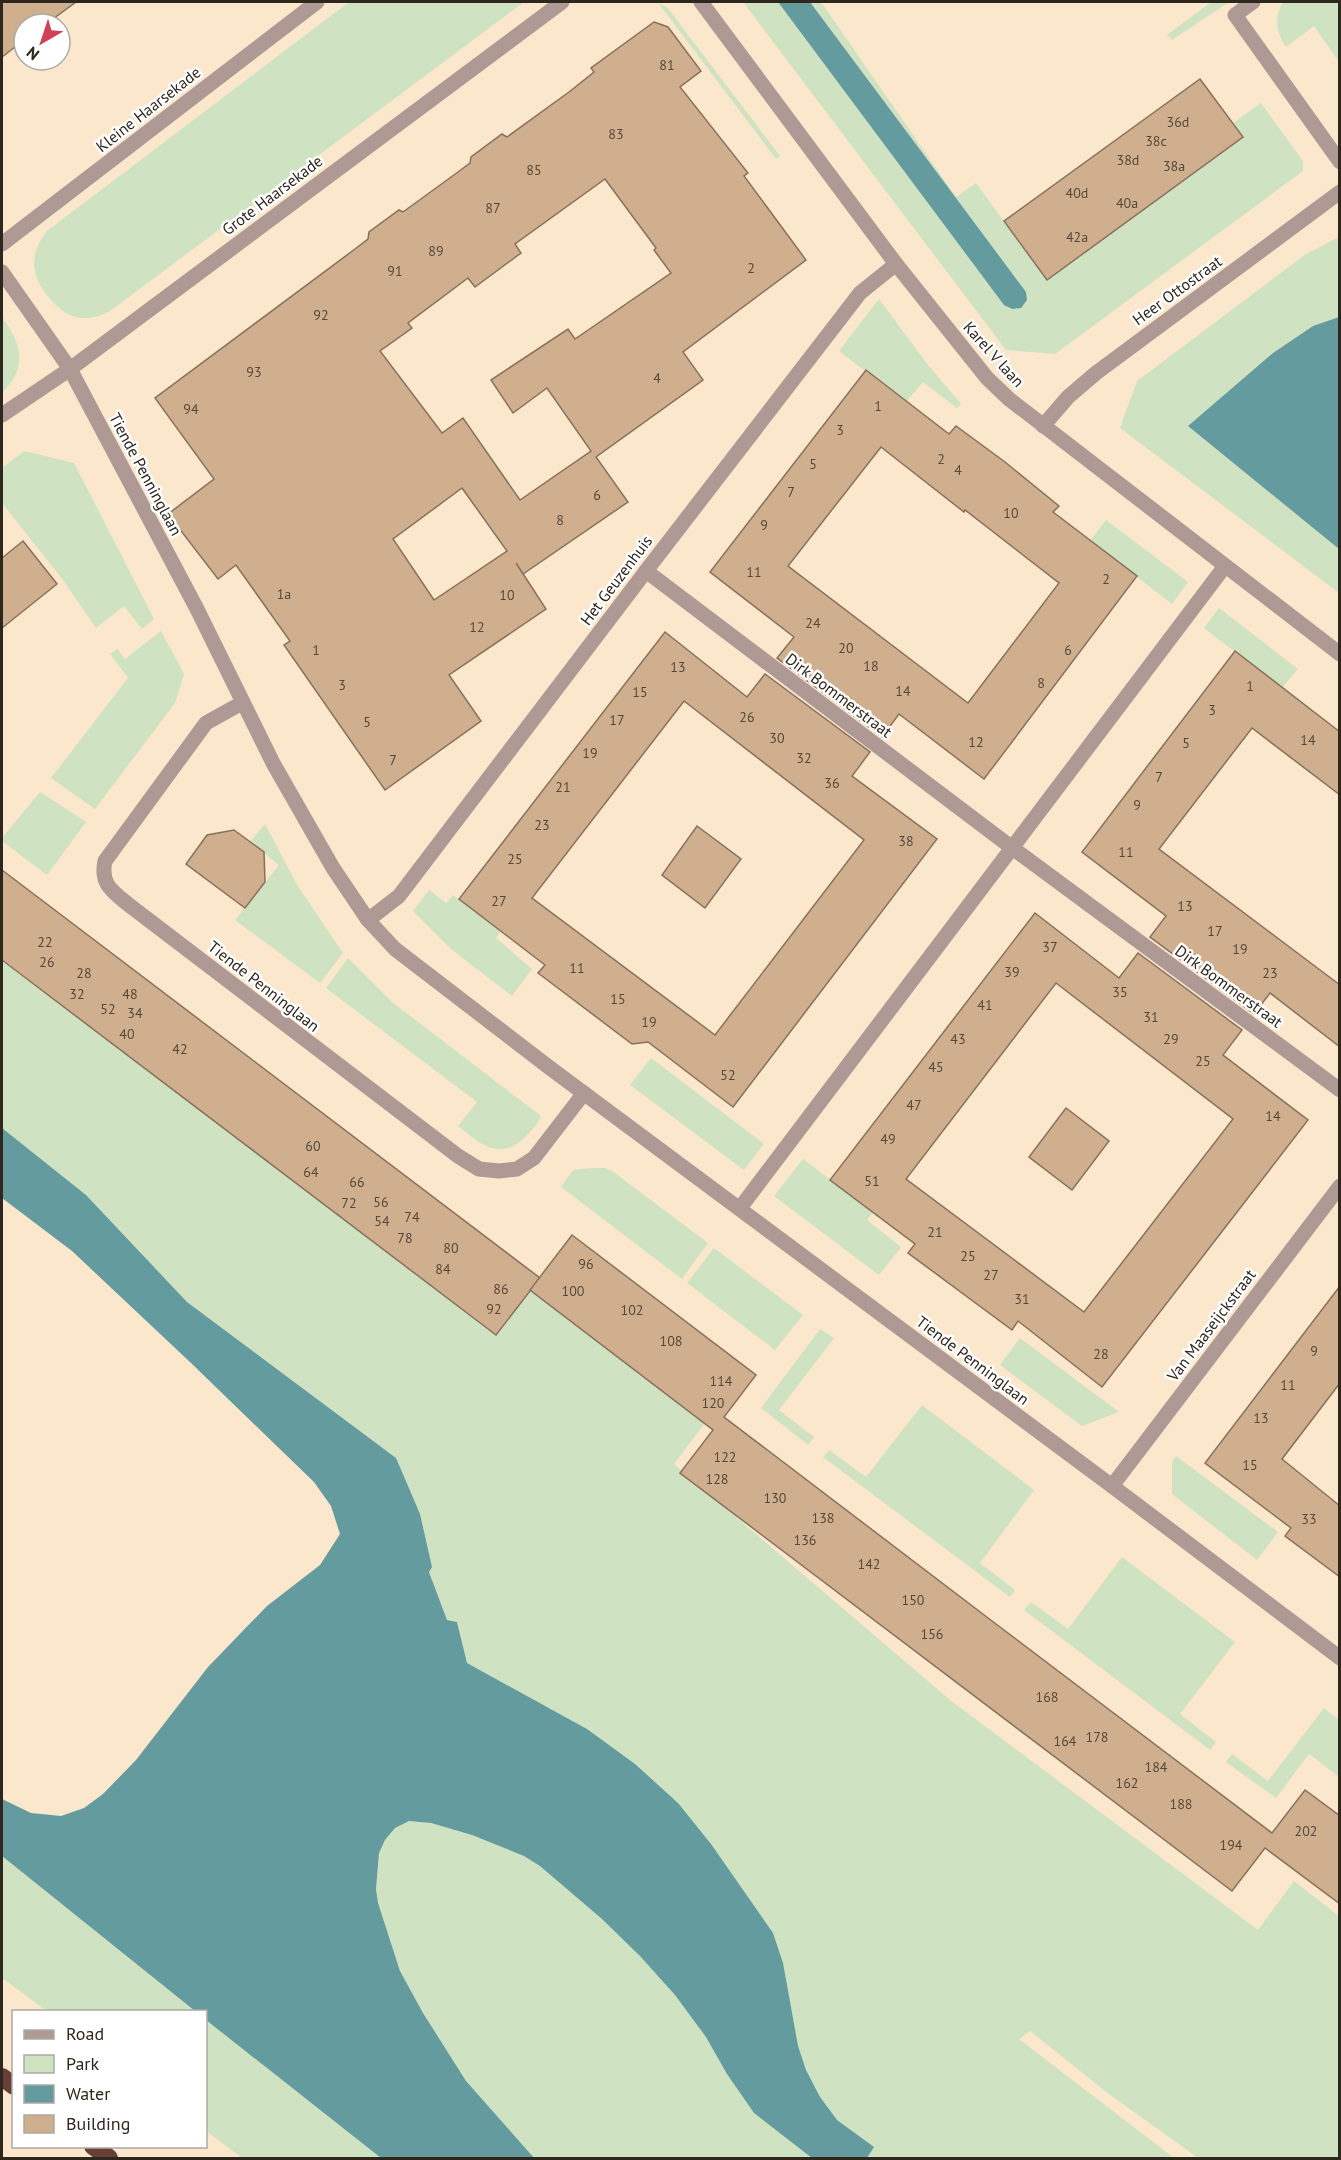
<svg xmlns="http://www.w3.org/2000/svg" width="1341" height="2160" font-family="'PT Sans',sans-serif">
  <rect width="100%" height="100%" fill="#fbe7cc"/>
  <!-- green -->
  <g fill="#cfe3c3">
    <path d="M349,2H524L110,311C82,325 65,318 46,294C30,273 30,252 47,231Z"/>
    <polygon points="743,2 778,2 1009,308 1012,309 1026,292 810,2 821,2 956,197 976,183 1047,280 1242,138 1232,124 1261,103 1303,161 1303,171 1055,354 1006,350"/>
    <polygon points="1211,2 1229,2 1172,40 1167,35"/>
    <path d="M1283,2H1339V62L1314,26L1286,47C1276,31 1274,18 1283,2Z"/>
    <polygon points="659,4 667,7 780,156 776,159"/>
    <polygon points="1339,237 1339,317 1313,326 1273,353 1188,426 1339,549 1339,593 1120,428 1137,381 1306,254"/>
    <polygon points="879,299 928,365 961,404 957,408 923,382 906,402 839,351"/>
    <path d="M2,317C22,345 28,367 2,393Z"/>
    <polygon points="24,451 74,463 154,619 142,629 124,606 96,628 63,580 2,503 2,468"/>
    <polygon points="1106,520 1188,582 1172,604 1090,541"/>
    <polygon points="1219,608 1298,669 1282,688 1204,628"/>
    <polygon points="161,631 184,674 175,703 95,809 51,778 128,678 110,654 117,649 125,659"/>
    <polygon points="40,792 86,822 47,875 2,841 2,838"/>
    <polygon points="265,824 297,885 343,953 320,983 235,920 279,865 250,842"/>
    <polygon points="429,890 446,903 453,895 501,931 496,938 532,969 512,996 451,949 413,911"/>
    <polygon points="2,953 489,1331 524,1286 705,1423 674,1464 950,1700 1258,1930 1294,1881 1339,1916 1339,2158 1198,2158 1109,2094 1030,2031 1019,2039 1174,2158 534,2158 531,2156 466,2081 423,2013 400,1971 378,1903 376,1889 379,1853 385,1840 395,1828 409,1820 431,1823 472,1835 509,1850 587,1729 467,1663 457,1622 447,1620 429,1571 432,1567 396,1458 187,1302 86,1195 2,1128"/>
    <path d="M348,958L392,1002L541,1116C538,1125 531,1131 524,1138C499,1161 480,1144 458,1126L477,1102L326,988Z"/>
    <polygon points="651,1058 764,1144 744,1170 630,1085"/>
    <polygon points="803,1159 873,1212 867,1220 901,1247 879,1275 774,1196"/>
    <polygon points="592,1168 605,1168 612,1171 708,1243 682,1279 561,1187 573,1170"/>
    <polygon points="714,1248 803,1315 775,1350 687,1283"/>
    <polygon points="820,1329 834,1338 779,1410 814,1437 808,1445 761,1408"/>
    <polygon points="1020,1338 1119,1412 1082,1426 1000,1365"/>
    <polygon points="922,1405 1034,1490 980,1563 1015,1590 1010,1597 823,1457 829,1450 866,1477"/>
    <polygon points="1176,1456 1278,1532 1257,1560 1172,1494 1172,1462"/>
    <polygon points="1122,1557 1235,1642 1180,1714 1216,1742 1210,1750 1024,1610 1031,1602 1068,1629"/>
    <polygon points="1324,1708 1339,1720 1339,1777 1309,1754 1276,1798 1226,1762 1232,1754 1268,1781"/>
    <polygon points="2,1856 195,2011 47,2011 2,1978"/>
    <polygon points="206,2020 381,2158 242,2158 206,2131"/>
  </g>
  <!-- water -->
  <g fill="#639b9f">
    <polygon points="778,2 810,2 1026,292 1027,300 1021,308 1012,309 1004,305"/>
    <polygon points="1339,317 1340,317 1339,549 1188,426 1273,353 1313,326"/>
    <polygon points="2,1128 86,1195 187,1302 396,1458 420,1514 432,1567 429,1572 447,1620 457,1622 467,1663 587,1729 635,1764 678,1803 711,1844 773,1933 783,1963 798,2046 806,2070 820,2097 837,2120 874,2147 867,2158 812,2158 754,2113 727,2074 706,2037 675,1995 640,1956 602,1919 540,1866 524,1856 472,1835 431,1823 409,1821 395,1828 385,1840 379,1853 376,1889 378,1903 400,1971 423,2013 466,2081 534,2158 381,2158 206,2020 206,2012 195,2011 2,1856 2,1799 31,1813 61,1816 84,1808 103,1794 136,1760 208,1667 267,1606 320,1565 340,1534 331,1506 314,1482 191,1363 72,1251 2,1198"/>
  </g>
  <!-- building -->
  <g fill="#d0af8e" stroke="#87715c" stroke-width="1.5" fill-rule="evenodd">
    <polygon points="2,2 76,2 46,24 24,24 24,40 2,57"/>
    <path d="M654,22L668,27L701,71L680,87L748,173L744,176L806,260L683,352L703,380L596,457L628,502L523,574L516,563L546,609L449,675L481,721L385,790L284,645L290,641L236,565L218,579L168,514L214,479L155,398L355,249L368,239L369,232L399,210L403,212L458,172L470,163L471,157L502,134L507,137L569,92L594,72L591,68ZM605,179L656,248L654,250L671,273L575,339L568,329L491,380L513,413L547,388L591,451L520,500L463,418L442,433L380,351L412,328L408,323L468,278L475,287L521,253L515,244ZM462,488L507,551L434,600L393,539Z"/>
    <polygon points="1200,79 1243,137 1047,280 1004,221"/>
    <path d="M866,370L949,434L956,426L1005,462L1059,506L1053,512L1137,576L984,779L899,714L882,737L777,658L794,637L710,572ZM881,447L964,512L965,510L1059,583L968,703L788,566Z"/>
    <polygon points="23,541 57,584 2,628 2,558"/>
    <path d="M665,632L747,697L765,674L870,752L852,776L937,839L733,1107L648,1042L632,1044L538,973L545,965L459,899ZM684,701L864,840L715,1035L532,898Z"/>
    <polygon points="1235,651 1340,732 1340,795 1252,728 1159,849 1340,985 1340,1047 1270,993 1254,1014 1150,937 1166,916 1082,852"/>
    <polygon points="697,826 741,859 705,908 662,875"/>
    <polygon points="234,830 264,852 265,882 245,908 186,864 207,835"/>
    <polygon points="2,870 540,1278 496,1335 2,960"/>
    <path d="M1035,913L1119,978L1138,953L1242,1030L1223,1055L1308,1120L1102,1387L1018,1321L1012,1330L908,1253L915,1244L830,1180ZM1056,983L1233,1119L1084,1312L906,1179Z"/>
    <polygon points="1066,1108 1109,1141 1072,1190 1029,1157"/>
    <polygon points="572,1235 756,1375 724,1417 996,1624 1272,1833 1305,1790 1340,1816 1340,1904 1265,1848 1232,1891 680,1473 713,1430 530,1290"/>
    <polygon points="1340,1286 1340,1383 1282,1459 1340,1506 1340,1577 1285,1536 1291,1528 1205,1463"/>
  </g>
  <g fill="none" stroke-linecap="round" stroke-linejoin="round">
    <!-- service -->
    <polyline stroke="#af9994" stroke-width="15" points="646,571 1011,847 1340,1090"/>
    <!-- minor -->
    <g stroke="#af9994" stroke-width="15">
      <polyline points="701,2 896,264 987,378 1009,399 1340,654"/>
      <polyline points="1253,2 1235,15 1340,162"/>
      <polyline points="2,272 70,369 197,609 273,763 333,868 368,920 395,949 550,1068 1112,1486 1340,1658"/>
      <polyline points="1043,426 1068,397 1096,373 1340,192"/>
      <path d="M242,703L206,723L105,861C100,884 112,891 129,905L458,1156L479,1169L499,1171L517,1169L534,1158L584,1093"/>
      <polyline points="368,920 399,896 646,571 860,293 896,264"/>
      <polyline points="740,1208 1225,566"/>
      <polyline points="1112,1486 1340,1186"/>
    </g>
    <!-- tertiary -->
    <g stroke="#af9994" stroke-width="15">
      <polyline points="2,244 317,2"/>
      <polyline points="2,415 70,369 562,2"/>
    </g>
    <!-- motorway -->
    <g stroke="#673f36" stroke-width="18">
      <polyline points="2,2077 14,2086"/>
      <polyline points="93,2146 109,2158"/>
    </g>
  </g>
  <g text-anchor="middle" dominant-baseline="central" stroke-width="5" stroke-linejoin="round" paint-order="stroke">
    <!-- number labels -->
    <g font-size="14" fill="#564939">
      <text x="667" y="65">81</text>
      <text x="1178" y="122">36d</text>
      <text x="616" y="134">83</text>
      <text x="1156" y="141">38c</text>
      <text x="1128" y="160">38d</text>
      <text x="1174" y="166">38a</text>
      <text x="534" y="170">85</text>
      <text x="1077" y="193">40d</text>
      <text x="1127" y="203">40a</text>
      <text x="493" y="208">87</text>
      <text x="1077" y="237">42a</text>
      <text x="436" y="251">89</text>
      <text x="751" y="268">2</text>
      <text x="395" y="271">91</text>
      <text x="321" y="315">92</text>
      <text x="254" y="372">93</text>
      <text x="657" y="378">4</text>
      <text x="878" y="406">1</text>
      <text x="191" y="409">94</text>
      <text x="840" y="430">3</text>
      <text x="941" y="459">2</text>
      <text x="813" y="464">5</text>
      <text x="958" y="470">4</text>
      <text x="791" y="492">7</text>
      <text x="597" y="495">6</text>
      <text x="1011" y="513">10</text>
      <text x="560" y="520">8</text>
      <text x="764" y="525">9</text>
      <text x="754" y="572">11</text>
      <text x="1106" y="579">2</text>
      <text x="284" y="594">1a</text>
      <text x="507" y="595">10</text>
      <text x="813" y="623">24</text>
      <text x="477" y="627">12</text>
      <text x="846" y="648">20</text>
      <text x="316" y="650">1</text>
      <text x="1068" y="650">6</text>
      <text x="871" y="666">18</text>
      <text x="678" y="667">13</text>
      <text x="1041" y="683">8</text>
      <text x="342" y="685">3</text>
      <text x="1250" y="686">1</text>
      <text x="903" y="691">14</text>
      <text x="640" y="692">15</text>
      <text x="1212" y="710">3</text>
      <text x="747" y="717">26</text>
      <text x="617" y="720">17</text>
      <text x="367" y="722">5</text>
      <text x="777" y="738">30</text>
      <text x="1308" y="740">14</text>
      <text x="976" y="742">12</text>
      <text x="1186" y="743">5</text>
      <text x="590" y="753">19</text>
      <text x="804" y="758">32</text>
      <text x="393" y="760">7</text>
      <text x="1159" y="777">7</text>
      <text x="832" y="783">36</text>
      <text x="563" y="787">21</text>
      <text x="1137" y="805">9</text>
      <text x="542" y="825">23</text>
      <text x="906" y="841">38</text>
      <text x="1126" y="852">11</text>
      <text x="515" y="859">25</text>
      <text x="499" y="901">27</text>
      <text x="1185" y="906">13</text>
      <text x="1215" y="931">17</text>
      <text x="45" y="942">22</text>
      <text x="1050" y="947">37</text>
      <text x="1240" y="949">19</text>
      <text x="47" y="962">26</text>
      <text x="577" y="968">11</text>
      <text x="1012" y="972">39</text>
      <text x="84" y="973">28</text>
      <text x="1270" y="973">23</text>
      <text x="1120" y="992">35</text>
      <text x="77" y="994">32</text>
      <text x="130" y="994">48</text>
      <text x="618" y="999">15</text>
      <text x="985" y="1005">41</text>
      <text x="108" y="1009">52</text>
      <text x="135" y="1013">34</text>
      <text x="1151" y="1017">31</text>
      <text x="649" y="1022">19</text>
      <text x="127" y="1034">40</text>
      <text x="958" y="1039">43</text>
      <text x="1171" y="1039">29</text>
      <text x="180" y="1049">42</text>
      <text x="1203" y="1061">25</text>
      <text x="936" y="1067">45</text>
      <text x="728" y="1075">52</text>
      <text x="914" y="1105">47</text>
      <text x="1273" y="1116">14</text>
      <text x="888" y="1139">49</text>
      <text x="313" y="1146">60</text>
      <text x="311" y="1172">64</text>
      <text x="872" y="1181">51</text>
      <text x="357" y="1182">66</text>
      <text x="381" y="1202">56</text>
      <text x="349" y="1203">72</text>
      <text x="412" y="1217">74</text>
      <text x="382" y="1221">54</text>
      <text x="935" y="1232">21</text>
      <text x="405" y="1238">78</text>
      <text x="451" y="1248">80</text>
      <text x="968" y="1256">25</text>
      <text x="586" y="1264">96</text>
      <text x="443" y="1269">84</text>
      <text x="991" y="1275">27</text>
      <text x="501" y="1289">86</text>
      <text x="573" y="1291">100</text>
      <text x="1022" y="1299">31</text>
      <text x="494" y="1309">92</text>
      <text x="632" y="1310">102</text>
      <text x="671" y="1341">108</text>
      <text x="1314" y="1351">9</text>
      <text x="1101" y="1354">28</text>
      <text x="721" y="1381">114</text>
      <text x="1288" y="1385">11</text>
      <text x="713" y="1403">120</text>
      <text x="1261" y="1418">13</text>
      <text x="725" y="1457">122</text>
      <text x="1250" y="1465">15</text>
      <text x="717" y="1479">128</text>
      <text x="775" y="1498">130</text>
      <text x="823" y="1518">138</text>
      <text x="1309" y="1519">33</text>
      <text x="805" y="1540">136</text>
      <text x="869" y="1564">142</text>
      <text x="913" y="1600">150</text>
      <text x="932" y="1634">156</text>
      <text x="1047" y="1697">168</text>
      <text x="1097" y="1737">178</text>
      <text x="1065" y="1741">164</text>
      <text x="1156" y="1767">184</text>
      <text x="1127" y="1783">162</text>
      <text x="1181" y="1804">188</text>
      <text x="1306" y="1831">202</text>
      <text x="1231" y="1845">194</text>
    </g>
    <!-- street labels -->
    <g font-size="16" fill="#2e271d" stroke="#fff">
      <text transform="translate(148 109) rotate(-38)">Kleine Haarsekade</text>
      <text transform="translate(272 195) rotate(-37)">Grote Haarsekade</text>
      <text transform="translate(1177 290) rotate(-36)">Heer Ottostraat</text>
      <text transform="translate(994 354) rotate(48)">Karel V laan</text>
      <text transform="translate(146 474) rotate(62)">Tiende Penninglaan</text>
      <text transform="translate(616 580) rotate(-53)">Het Geuzenhuis</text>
      <text transform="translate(839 695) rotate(37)">Dirk Bommerstraat</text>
      <text transform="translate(264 986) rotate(38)">Tiende Penninglaan</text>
      <text transform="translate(1229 986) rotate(36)">Dirk Bommerstraat</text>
      <text transform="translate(1211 1325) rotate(-53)">Van Maaseijckstraat</text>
      <text transform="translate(973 1360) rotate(37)">Tiende Penninglaan</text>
    </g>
  </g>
  <!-- border -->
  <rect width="1341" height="2160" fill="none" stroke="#2e271d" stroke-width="6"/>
  <!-- legend -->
  <rect x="12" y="2010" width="195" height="138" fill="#ffffff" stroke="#aba9a5" stroke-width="1.5"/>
  <rect x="24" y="2030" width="30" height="9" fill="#af9994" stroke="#aba9a5" stroke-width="1.5"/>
  <text x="66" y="2040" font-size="18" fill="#2e271d">Road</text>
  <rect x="24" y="2055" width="30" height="18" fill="#cfe3c3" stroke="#aba9a5" stroke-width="1.5"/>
  <text x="66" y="2070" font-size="18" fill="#2e271d">Park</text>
  <rect x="24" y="2085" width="30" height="18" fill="#639b9f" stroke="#aba9a5" stroke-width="1.5"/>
  <text x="66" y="2100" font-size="18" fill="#2e271d">Water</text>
  <rect x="24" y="2115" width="30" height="18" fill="#d0af8e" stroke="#aba9a5" stroke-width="1.5"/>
  <text x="66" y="2130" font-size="18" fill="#2e271d">Building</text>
  <!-- north arrow -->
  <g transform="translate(42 42) rotate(219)"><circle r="28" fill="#ffffff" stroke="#aba9a5" stroke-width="1.5"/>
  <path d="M0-4.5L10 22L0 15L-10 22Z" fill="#d04058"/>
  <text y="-9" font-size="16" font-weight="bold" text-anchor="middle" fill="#2e271d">N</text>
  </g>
</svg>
